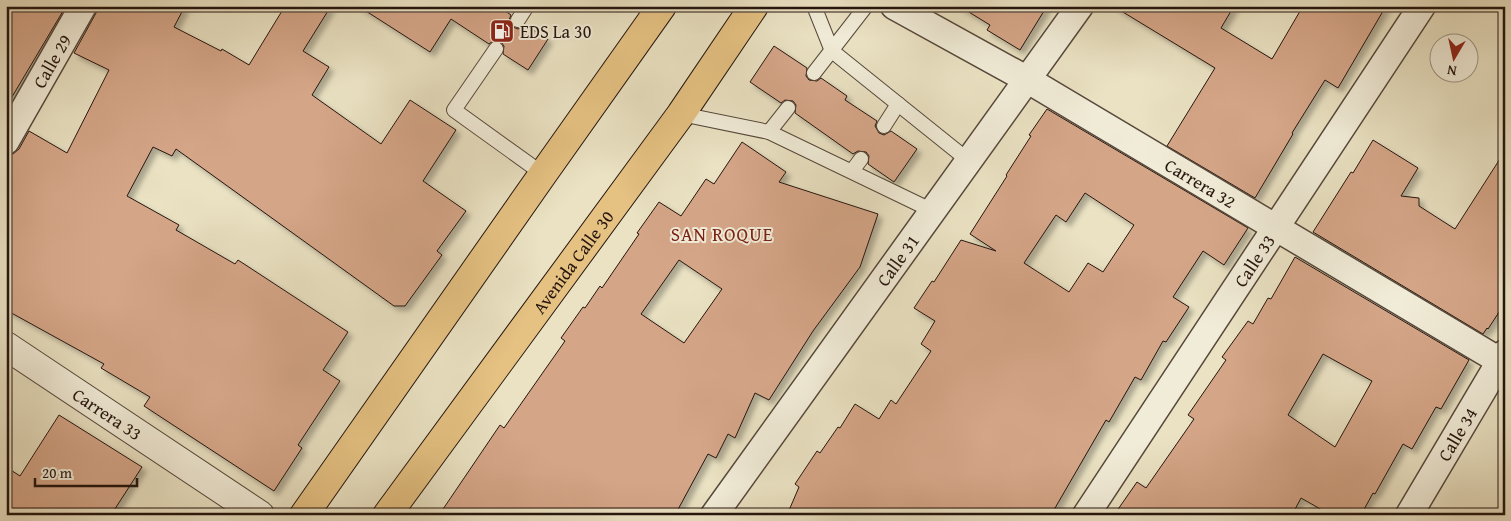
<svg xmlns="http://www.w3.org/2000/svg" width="1511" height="521" font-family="'Gentium Book Plus',serif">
  <defs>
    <filter id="shadow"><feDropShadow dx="4.5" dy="4.5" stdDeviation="2.5" flood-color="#0004"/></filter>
  </defs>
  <rect width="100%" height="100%" fill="#eae2c3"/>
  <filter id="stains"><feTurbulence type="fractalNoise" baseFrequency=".004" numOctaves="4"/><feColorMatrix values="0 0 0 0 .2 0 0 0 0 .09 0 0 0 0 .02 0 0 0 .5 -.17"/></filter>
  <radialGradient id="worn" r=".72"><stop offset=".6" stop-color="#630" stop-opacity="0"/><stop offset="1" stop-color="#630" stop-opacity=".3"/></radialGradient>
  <!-- building -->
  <g fill="#d4a587" stroke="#25150e" fill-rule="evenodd" filter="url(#shadow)">
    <polygon points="6,6 66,6 6,107"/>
    <polygon points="98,6 185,6 174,27 221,51 222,49 249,65 285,6 331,6 303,51 329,67 312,95 381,144 410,100 456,130 423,181 466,211 437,251 442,255 405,306 394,306 176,149 172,156 153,147 127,196 179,225 176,230 235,264 238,260 348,332 323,370 340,381 298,445 302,448 274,491 144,406 150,397 101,368 104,364 6,310 6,156 13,154 19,149 29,131 67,153 109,70 74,53 96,13"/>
    <polygon points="358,6 498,6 511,15 509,20 513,27 518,29 525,25 548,39 528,70 503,54 504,46 501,42 493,41 489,44 451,19 430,52"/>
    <polygon points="959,6 1047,6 1020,50 987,30 990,25"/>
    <polygon points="1113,6 1234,6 1221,28 1272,59 1303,6 1386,6 1338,88 1325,80 1292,133 1293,134 1255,198 1167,146 1215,68"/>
    <polygon points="774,46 807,68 806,76 809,80 817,81 821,78 847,96 845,100 877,121 875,126 879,133 884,135 891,131 917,149 894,182 868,164 869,156 866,152 858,151 853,154 795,113 796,105 793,101 785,100 781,103 750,82"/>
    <path d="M1047,109L1248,228L1224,265L1203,251L1173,297L1189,307L1166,342L1163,341L1141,380L1135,377L1109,422L1106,420L1051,515H787L799,487L795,484L817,451L820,453L838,427L840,428L855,404L879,419L891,400L896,404L931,351L921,344L935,321L914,308L932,281L934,282L961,240L996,251L970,234L1007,176L1006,175L1031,136L1029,135ZM1085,193L1134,225L1103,272L1088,263L1069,292L1024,263L1056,215L1066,222Z"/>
    <polygon points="1373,140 1418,168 1401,196 1419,198 1419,206 1455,229 1505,151 1505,303 1488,329 1487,328 1483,334 1313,232 1351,172 1353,173"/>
    <path d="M742,142L786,172L779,182L878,214L860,267L813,331L769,400L755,393L735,438L728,434L716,458L708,454L675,515H439L500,425L504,428L565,341L561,338L583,307L585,308L600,286L602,288L639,234L637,233L659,202L681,216L706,179L714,184ZM679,260L722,289L684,343L641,314Z"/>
    <path d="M1295,257L1469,360L1441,409L1436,407L1412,449L1403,444L1375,494L1373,493L1361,515H1331L1301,498L1292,515H1114L1137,482L1146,488L1194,419L1188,415L1226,360L1222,357L1248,321L1253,324L1268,298L1271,299ZM1323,354L1372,381L1335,447L1288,415Z"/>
    <polygon points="59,415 142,467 111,515 6,515 6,467 20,476"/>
  </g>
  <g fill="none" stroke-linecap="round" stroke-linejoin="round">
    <defs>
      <g id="service">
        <polyline points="814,6 832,51 969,161"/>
        <polyline points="518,20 527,6"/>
        <polyline points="496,49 454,110 543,174"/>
        <polyline points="814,73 866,6"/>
        <polyline points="681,114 769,132 933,211"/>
        <polyline points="884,126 898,104"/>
        <polyline points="769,132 788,108"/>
        <polyline points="852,171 861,159"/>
      </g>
      <g id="minor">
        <path id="s1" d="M894,6L1028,80L1505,364"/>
        <path id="s2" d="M6,141L83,6"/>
        <path id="s3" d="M714,515L1080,6"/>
        <path id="s4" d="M1086,515L1422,6"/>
        <path id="s5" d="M1409,515L1505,353"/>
      </g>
      <g id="tertiary">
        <path id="s6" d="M6,346L260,515"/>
      </g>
      <g id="trunk">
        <polyline points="304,515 543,174 662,6"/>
        <path id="s7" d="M387,515L681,114L754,6"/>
      </g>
    </defs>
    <!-- service casing -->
    <use href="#service" stroke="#56483b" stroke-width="16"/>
    <!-- minor casing -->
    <use href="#minor" stroke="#56483b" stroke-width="29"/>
    <!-- tertiary casing -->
    <use href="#tertiary" stroke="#56483b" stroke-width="30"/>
    <!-- trunk casing -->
    <use href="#trunk" stroke="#25150e" stroke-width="30"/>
    <!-- service -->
    <use href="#service" stroke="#f1ecd8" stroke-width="14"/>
    <!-- minor -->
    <use href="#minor" stroke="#f1ecd8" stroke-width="26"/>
    <!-- tertiary -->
    <use href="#tertiary" stroke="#f1ecd8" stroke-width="28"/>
    <!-- trunk -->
    <use href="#trunk" stroke="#e5c182" stroke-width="28"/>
  </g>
  <!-- icons -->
  <defs>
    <symbol id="fuel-square" viewBox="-11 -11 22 22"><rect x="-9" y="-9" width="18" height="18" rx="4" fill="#8f2418" stroke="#f1ecd8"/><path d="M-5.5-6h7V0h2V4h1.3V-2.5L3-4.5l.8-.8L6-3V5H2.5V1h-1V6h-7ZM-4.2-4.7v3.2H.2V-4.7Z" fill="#fff"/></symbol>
  </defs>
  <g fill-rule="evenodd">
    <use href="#fuel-square" x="488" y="17" width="28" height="28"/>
  </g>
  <g text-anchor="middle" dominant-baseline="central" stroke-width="4" stroke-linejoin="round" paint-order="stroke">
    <!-- poi labels -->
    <g font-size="18" fill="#25150e" stroke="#f1ecd8" text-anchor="start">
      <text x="520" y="31">EDS La 30</text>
    </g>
    <!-- street labels -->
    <g font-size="18" fill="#25150e" stroke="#f1ecd8">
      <text stroke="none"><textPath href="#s2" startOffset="92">Calle 29</textPath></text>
      <text stroke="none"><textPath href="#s1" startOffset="354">Carrera 32</textPath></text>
      <text stroke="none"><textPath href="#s4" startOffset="305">Calle 33</textPath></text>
      <text stroke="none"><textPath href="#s3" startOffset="314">Calle 31</textPath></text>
      <text stroke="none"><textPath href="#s7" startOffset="314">Avenida Calle 30</textPath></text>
      <text stroke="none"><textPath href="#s6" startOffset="122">Carrera 33</textPath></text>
      <text stroke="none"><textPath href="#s5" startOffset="94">Calle 34</textPath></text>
    </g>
    <!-- neighbourhood labels -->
    <g font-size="19" letter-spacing="1" fill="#7a1f14" stroke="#f1ecd8">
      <text x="722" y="234">SAN ROQUE</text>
    </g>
  </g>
  <!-- margin -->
  <rect width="1511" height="521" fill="none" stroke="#eae2c3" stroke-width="25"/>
  <rect x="8" y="8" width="1496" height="506" fill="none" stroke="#25150e" stroke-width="2.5"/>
  <rect x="12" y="12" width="1486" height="496" fill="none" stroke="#25150e"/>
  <!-- north arrow -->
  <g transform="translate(1454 58) rotate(189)"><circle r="24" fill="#f1ecd8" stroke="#9f9687"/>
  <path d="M0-4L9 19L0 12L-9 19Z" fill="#8f2418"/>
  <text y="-8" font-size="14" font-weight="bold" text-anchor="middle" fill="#25150e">N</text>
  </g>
  <!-- scale -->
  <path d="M35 478v8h102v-8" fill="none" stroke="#25150e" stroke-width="2.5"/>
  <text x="42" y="478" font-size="15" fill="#25150e" stroke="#f1ecd8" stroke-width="4" paint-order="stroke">20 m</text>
  <rect width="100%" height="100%" filter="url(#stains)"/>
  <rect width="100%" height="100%" fill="url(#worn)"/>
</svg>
